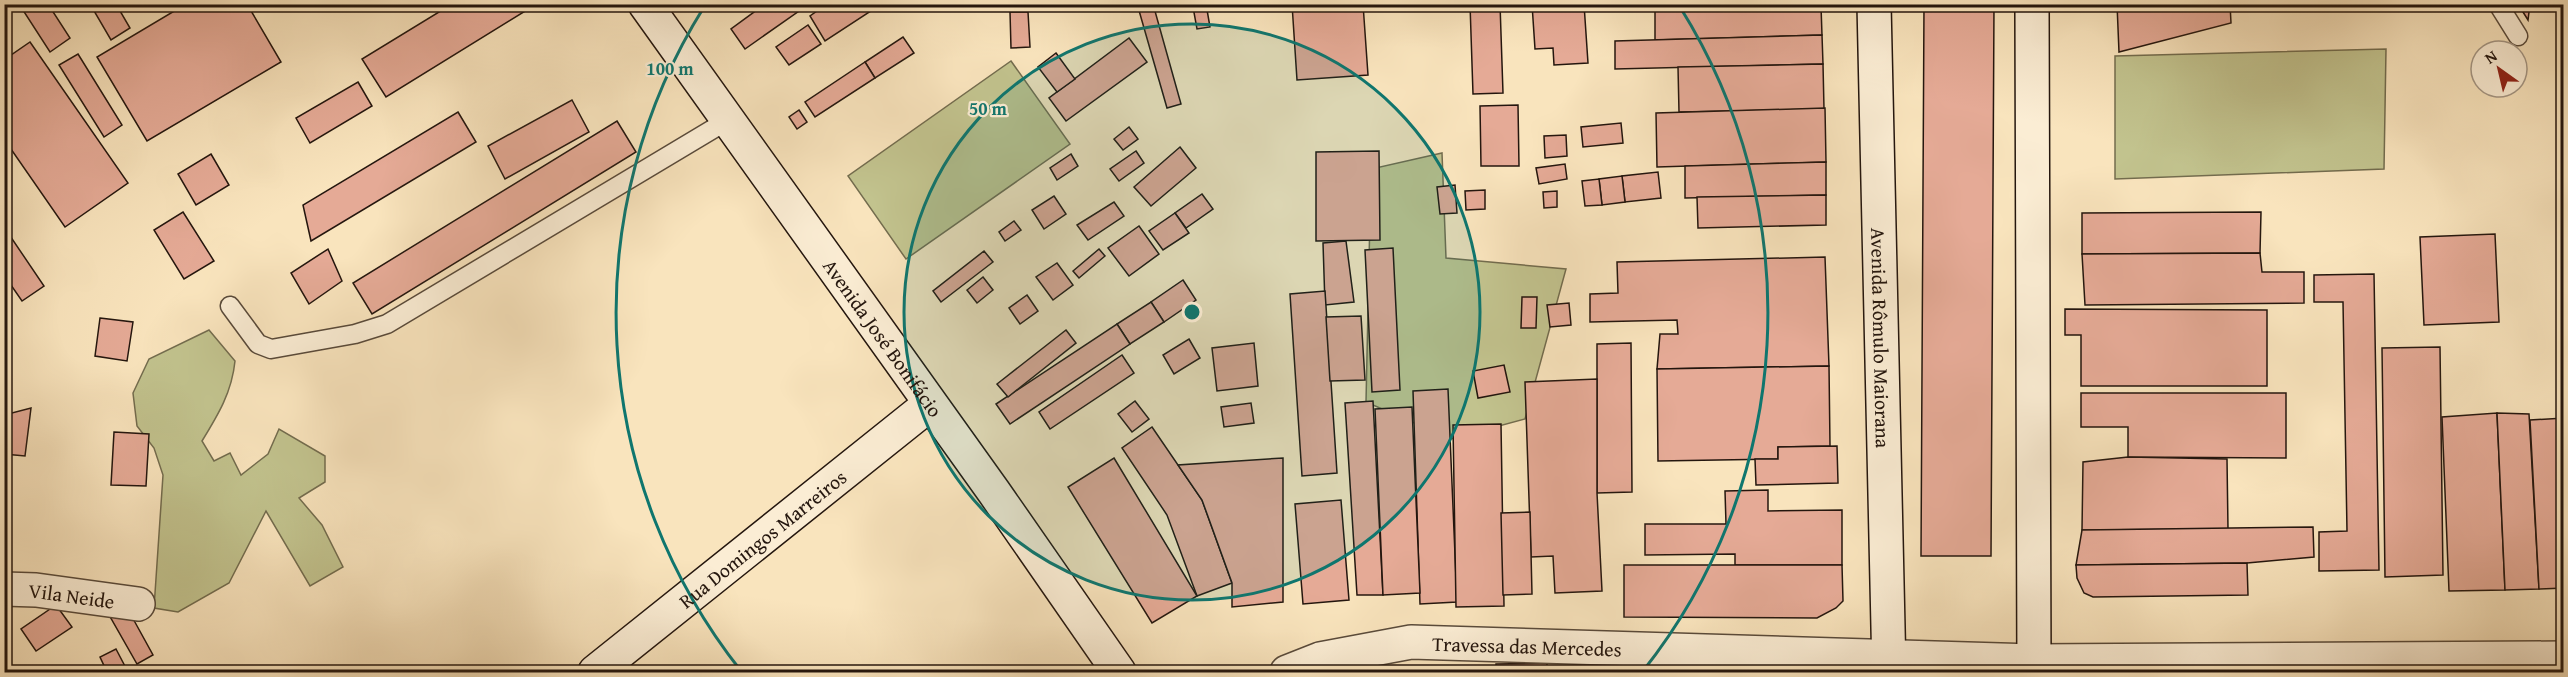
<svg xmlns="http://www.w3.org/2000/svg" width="2568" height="677" font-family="'Gentium Book Plus',serif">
  <rect width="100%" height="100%" fill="#f9e4bd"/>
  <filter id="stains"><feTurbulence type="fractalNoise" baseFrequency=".00333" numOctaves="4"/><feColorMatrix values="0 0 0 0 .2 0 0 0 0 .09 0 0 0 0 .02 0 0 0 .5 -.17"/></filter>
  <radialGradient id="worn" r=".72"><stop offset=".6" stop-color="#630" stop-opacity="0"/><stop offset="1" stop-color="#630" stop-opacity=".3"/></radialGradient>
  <!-- green -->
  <g fill="#c2c38e" stroke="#736c4e" stroke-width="1.5">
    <polygon points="2386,49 2384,169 2115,179 2115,56"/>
    <polygon points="1011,61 1070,144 906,259 848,176"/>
    <polygon points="1442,153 1446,258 1566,269 1525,419 1451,439 1366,402 1371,169"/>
    <path d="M209,330L235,361C232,392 218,415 202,441L214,461L230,453L241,475L268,454L279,429L325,456V482L299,498L322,525L343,567L310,586L266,511L229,583L178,612L154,608L163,475L154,448L137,426L133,393L149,359Z"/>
  </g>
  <!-- building -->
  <g fill="#e5aa96" stroke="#24160e" stroke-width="1.5">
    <polygon points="19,4 48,4 70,38 50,52"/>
    <polygon points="90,4 116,4 130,28 111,40"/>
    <polygon points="186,4 247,4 281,62 147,141 97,57"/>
    <polygon points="452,4 524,4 527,10 386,97 362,59"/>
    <polygon points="765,4 794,4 799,11 745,49 731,29"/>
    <polygon points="794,4 808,4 799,11"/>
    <polygon points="827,4 872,4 874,9 825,41 810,16"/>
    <polygon points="956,4 1000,4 1000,6 957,11"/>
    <polygon points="1153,4 1181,104 1167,108 1138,7"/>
    <polygon points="1206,4 1210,27 1197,29 1193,7"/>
    <polygon points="1292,4 1363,4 1368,75 1297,80"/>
    <polygon points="1386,4 1412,4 1412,10 1386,11"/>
    <polygon points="1470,4 1500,4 1503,93 1473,94"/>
    <polygon points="1532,4 1584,4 1588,63 1554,65 1553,48 1535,49"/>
    <polygon points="1640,4 1821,4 1821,6 1640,9"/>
    <polygon points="1924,4 1994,4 1991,556 1921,556"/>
    <polygon points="2117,4 2230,4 2231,23 2119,52"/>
    <polygon points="2267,4 2282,4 2268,9"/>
    <polygon points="2518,4 2530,4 2528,20"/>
    <polygon points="1821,6 1822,35 1655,40 1655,9"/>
    <polygon points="1010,12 1028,12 1030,47 1011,48"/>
    <polygon points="808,25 821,44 789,65 776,47"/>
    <polygon points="1822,35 1823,64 1615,69 1615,41"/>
    <polygon points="903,37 914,53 875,78 865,62"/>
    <polygon points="1129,38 1147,62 1066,121 1049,98"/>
    <polygon points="30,42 128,183 65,227 4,139 4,60"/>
    <polygon points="1056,53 1075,79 1057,92 1038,67"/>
    <polygon points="78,54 122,125 104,137 59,65"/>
    <polygon points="865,62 875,78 815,117 805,102"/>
    <polygon points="1823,64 1824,109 1679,112 1678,67"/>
    <polygon points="358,82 372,106 310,143 296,118"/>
    <polygon points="572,100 589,132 505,179 488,146"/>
    <polygon points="1518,105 1519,166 1481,166 1480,106"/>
    <polygon points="1825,108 1826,162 1657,167 1656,113"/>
    <polygon points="799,110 807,122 797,129 789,117"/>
    <polygon points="458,112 476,142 311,241 303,205"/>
    <polygon points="617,121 636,152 372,314 353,283"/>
    <polygon points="1621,123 1623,143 1583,147 1581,127"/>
    <polygon points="1129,127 1138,139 1123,150 1114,139"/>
    <polygon points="1566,135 1567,156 1545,158 1544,136"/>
    <polygon points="1180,147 1196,168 1151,206 1134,187"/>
    <polygon points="1136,151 1144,163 1119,181 1110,169"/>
    <polygon points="1379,151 1380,240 1316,241 1316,152"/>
    <polygon points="211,154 229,185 196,205 178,174"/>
    <polygon points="1071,154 1078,166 1057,180 1050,168"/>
    <polygon points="1826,162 1826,195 1685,198 1685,166"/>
    <polygon points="1565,164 1567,179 1539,184 1536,168"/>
    <polygon points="1658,172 1661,198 1625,202 1622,176"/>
    <polygon points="1622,176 1625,202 1602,205 1599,179"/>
    <polygon points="1599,179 1602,205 1585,206 1582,181"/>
    <polygon points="1455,185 1457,213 1440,214 1437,187"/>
    <polygon points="1485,190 1485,209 1466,210 1465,191"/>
    <polygon points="1557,191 1557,207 1544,208 1543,192"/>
    <polygon points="1202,194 1213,209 1186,228 1175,213"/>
    <polygon points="1826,195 1826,225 1698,228 1697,197"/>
    <polygon points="1054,196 1066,214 1044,229 1032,210"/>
    <polygon points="1114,202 1124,216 1088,240 1077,225"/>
    <polygon points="183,212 214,261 184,279 154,230"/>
    <polygon points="2261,212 2260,253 2082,254 2082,213"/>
    <polygon points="1175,213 1189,233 1163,250 1149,231"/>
    <polygon points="1014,221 1021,230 1005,241 999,232"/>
    <polygon points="1139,226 1159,254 1129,276 1108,248"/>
    <polygon points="4,227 44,286 22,301 4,275"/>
    <polygon points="2495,234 2499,322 2424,325 2420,237"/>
    <polygon points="1346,241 1354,302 1325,305 1323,243"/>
    <polygon points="1393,248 1400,390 1372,392 1365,250"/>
    <polygon points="328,249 342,281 309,304 291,273"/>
    <polygon points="1099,249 1105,256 1079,278 1073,271"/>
    <polygon points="984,251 993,262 941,302 933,291"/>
    <polygon points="2260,253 2262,272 2304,272 2304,303 2085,305 2082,254"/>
    <polygon points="1825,257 1829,366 1657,369 1660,334 1678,334 1677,320 1590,322 1590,294 1618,293 1617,262"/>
    <polygon points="1057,263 1073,285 1053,300 1036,277"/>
    <polygon points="2374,274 2379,570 2319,571 2319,532 2347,531 2343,302 2314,302 2314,275"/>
    <polygon points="983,277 993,290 977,303 967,290"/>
    <polygon points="1183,280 1196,300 1164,322 1151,302"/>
    <polygon points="1325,291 1337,473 1302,476 1290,294"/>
    <polygon points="1027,295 1038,311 1020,324 1009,308"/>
    <polygon points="1522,297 1537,297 1536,328 1521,328"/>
    <polygon points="1151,302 1164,322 1130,344 1117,324"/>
    <polygon points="1569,303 1571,325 1550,327 1547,305"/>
    <polygon points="2065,309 2267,310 2267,386 2081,386 2081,335 2065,335"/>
    <polygon points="1361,316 1365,380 1330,381 1326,317"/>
    <polygon points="100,318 133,322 127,361 95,356"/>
    <polygon points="1117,324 1130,344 1010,424 996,404"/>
    <polygon points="1066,330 1076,343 1008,397 997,384"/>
    <polygon points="1189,339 1200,358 1174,374 1163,355"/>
    <polygon points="1254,343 1258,386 1217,391 1212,348"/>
    <polygon points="1631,343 1632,492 1597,493 1597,344"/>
    <polygon points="2440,347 2443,575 2385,577 2382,348"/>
    <polygon points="1122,355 1134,373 1050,429 1039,412"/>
    <polygon points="1504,365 1510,392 1478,398 1473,371"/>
    <polygon points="1829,366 1830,446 1778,447 1778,459 1658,461 1657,369"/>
    <polygon points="1597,379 1597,493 1602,591 1555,593 1553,556 1531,557 1525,382"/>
    <polygon points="1448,389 1457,602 1420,604 1413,391"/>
    <polygon points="2081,393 2286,393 2286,458 2128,457 2128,427 2081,427"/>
    <polygon points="1135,401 1149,419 1132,432 1118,414"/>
    <polygon points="1373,401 1383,595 1357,595 1345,403"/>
    <polygon points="1251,403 1254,423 1224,427 1221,407"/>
    <polygon points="1412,407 1420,593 1383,595 1375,409"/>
    <polygon points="31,408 25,456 4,454 4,415"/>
    <polygon points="2497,413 2505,590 2449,591 2442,417"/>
    <polygon points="2497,413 2529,414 2539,589 2505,590"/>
    <polygon points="2564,418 2564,588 2539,589 2530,420"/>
    <polygon points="1501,424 1504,606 1456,607 1453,425"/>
    <polygon points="1152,427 1202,500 1232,583 1197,596 1167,515 1122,448"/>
    <polygon points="114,432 149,434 146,486 111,485"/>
    <polygon points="1837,446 1838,483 1756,485 1755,459 1778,459 1778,447"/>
    <polygon points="2128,457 2227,459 2228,529 2082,530 2083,462"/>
    <polygon points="1114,458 1197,596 1152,623 1068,487"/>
    <polygon points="1283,458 1283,602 1232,607 1232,583 1202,500 1178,465"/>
    <polygon points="1768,490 1768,511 1842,510 1842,565 1735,565 1735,554 1645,555 1645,524 1726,524 1725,491"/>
    <polygon points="1341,500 1349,600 1303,604 1295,504"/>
    <polygon points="1530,512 1532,594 1503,595 1501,513"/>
    <polygon points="2313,527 2314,557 2247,563 2076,565 2082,530"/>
    <polygon points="2247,563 2248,595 2093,597 2084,593 2077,578 2076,565"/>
    <polygon points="1624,565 1842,565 1843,601 1836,608 1817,618 1624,617"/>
    <polygon points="56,605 72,627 36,651 21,629"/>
    <polygon points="104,606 131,615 153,655 137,664"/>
    <polygon points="116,649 128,672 107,672 100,657"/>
    <polygon points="1547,663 1547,672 1496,672 1496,664"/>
  </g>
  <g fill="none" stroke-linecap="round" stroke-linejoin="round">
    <defs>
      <g id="lane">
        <polyline points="2498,4 2518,36"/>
        <polyline points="230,306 258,344 271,349 355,334 387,324 728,120"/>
      </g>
      <g id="street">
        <path id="s1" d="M4,589L36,590L138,604"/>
        <path id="s2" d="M1287,672L1320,659L1411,642L2034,661L2564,658"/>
      </g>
      <g id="secondary">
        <path id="s3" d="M645,4L994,492L1119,672"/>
        <path id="s4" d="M1874,4L1889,672"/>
        <polyline points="2032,4 2034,672"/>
        <path id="s5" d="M595,672L930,404"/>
      </g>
    </defs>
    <!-- lane casing -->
    <use href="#lane" stroke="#594a3a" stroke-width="21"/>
    <!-- street casing -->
    <use href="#street" stroke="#594a3a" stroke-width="36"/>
    <!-- secondary casing -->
    <use href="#secondary" stroke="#24160e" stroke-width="36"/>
    <!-- lane -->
    <use href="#lane" stroke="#fbedd4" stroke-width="18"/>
    <!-- street -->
    <use href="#street" stroke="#fbedd4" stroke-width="33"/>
    <!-- secondary -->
    <use href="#secondary" stroke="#fbedd4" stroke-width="33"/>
  </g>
  <!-- distance rings -->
  <circle cx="1192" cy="312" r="288" fill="#0f766e" fill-opacity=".12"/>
  <g fill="none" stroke="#0f766e" stroke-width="3">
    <circle cx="1192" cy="312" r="288"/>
    <path d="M741 671A576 576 0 0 1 704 7M1680 7A576 576 0 0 1 1643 671"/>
  </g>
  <g text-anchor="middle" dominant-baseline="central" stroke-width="4.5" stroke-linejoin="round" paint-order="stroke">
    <!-- street labels -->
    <g font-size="20" fill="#24160e" stroke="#fbedd4">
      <text stroke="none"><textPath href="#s3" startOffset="410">Avenida José Bonifácio</textPath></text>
      <text stroke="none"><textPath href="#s4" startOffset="334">Avenida Rômulo Maiorana</textPath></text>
      <text stroke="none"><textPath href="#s5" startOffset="214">Rua Domingos Marreiros</textPath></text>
      <text stroke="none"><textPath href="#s1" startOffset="68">Vila Neide</textPath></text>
      <text stroke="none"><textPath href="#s2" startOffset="244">Travessa das Mercedes</textPath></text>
    </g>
  </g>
  <circle cx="1192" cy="312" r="9" fill="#0f766e" stroke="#fbedd4" stroke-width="3"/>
  <g font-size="18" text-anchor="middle" font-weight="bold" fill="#0f766e" stroke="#fbedd4" stroke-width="4.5" stroke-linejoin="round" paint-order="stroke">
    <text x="670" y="75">100 m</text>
    <text x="988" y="115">50 m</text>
  </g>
  <!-- margin -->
  <rect width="2568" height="677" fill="none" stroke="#f9e4bd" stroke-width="24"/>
  <rect x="6" y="6" width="2556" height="665" fill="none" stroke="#24160e" stroke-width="3"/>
  <rect x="12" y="12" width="2544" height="653" fill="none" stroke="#24160e" stroke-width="1.5"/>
  <!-- north arrow -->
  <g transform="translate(2499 69) rotate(326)"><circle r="28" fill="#fbedd4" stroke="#a59785" stroke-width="1.5"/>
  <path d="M0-4.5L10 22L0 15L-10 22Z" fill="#8f2418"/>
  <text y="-9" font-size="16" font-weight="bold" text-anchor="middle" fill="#24160e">N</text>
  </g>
  <rect width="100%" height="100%" filter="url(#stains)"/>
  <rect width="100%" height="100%" fill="url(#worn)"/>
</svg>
